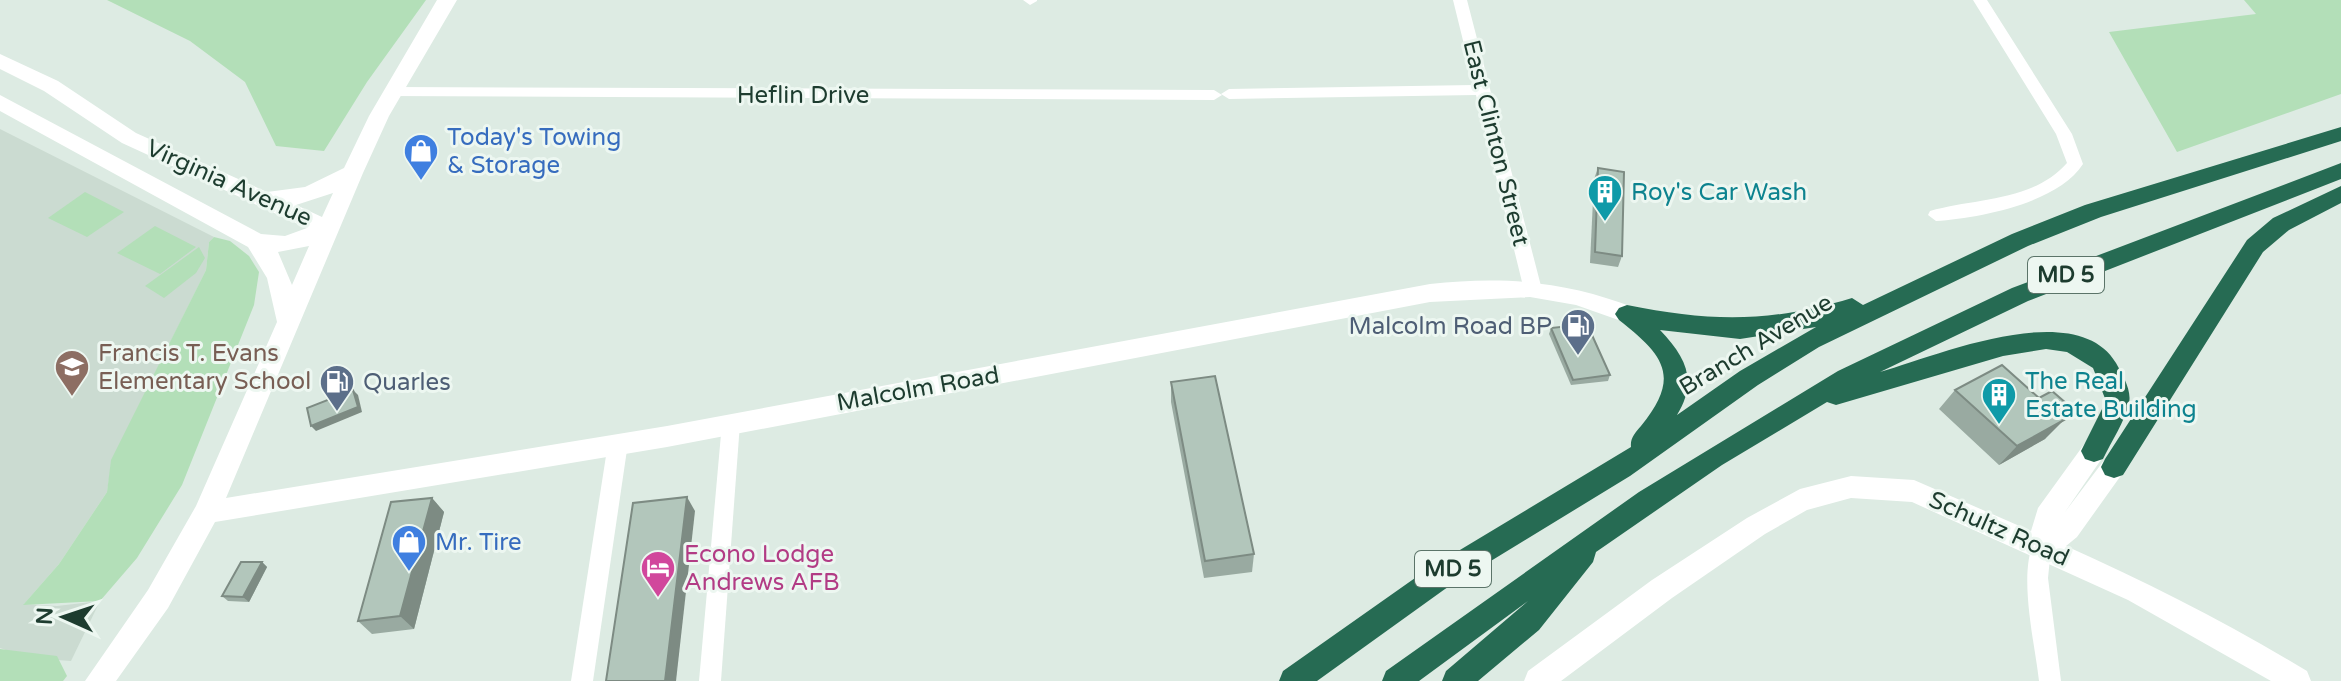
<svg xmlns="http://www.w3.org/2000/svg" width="2341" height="681" font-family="'Varela Round',sans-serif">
  <rect width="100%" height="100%" fill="#ddebe3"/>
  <!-- built -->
  <polygon fill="#cbdbd1" points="0,129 214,237 209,242 206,270 112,460 107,492 59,564 24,604 57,606 100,601 71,661 29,658 0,648"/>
  <!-- green -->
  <g fill="#b3dfb8">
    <polygon points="107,0 426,0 367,82 324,151 276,146 245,82 190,41"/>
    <polygon points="2244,0 2341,0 2341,94 2177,152 2109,32 2256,14"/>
    <polygon points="85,192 124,212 87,237 48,218"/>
    <polygon points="155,226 196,247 160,274 117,253"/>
    <polygon points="214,237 230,241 249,256 259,272 254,305 182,485 137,558 100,601 23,605 59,564 107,492 111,460 206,270 209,242"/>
    <polygon points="199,247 205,258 196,273 164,298 145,286"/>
    <polygon points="0,649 57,656 67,676 63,681 0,681"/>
  </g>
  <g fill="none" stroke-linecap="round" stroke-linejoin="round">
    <!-- street -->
    <g fill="#fff" fill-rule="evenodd">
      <polygon points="1023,0 1037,0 1037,1 1030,5"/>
      <polygon points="1453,0 1467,0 1541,286 1532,293 1523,286 1476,95 1229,99 1221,94 1229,89 1474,85"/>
      <path d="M1973,0H1987L2072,134L2083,164C2058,203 1980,218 1936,221L1928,215L1930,211C1974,198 2033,202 2067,163L2056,134Z"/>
      <polygon points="393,87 1214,90 1222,95 1214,100 388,96 388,88"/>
      <polygon points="731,415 738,417 740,423 721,681 699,681 722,423 724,417"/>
      <polygon points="618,435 625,437 628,443 593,681 571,681 608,443 611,437"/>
      <path d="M2041,539L2048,542L2051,548L2048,578L2061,681H2039C2035,644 2018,575 2034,542Z"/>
    </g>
    <!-- secondary -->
    <g fill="#fff" fill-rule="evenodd">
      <path d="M437,0H457L389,116L363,173L226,498L667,426L1430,284C1504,276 1566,281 1635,308L1639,314L1635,320L1627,323L1576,305L1530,297L1430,302L667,447L215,522L168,608L116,681H85L148,590L196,506L277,322L267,278L248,247L0,111V95L261,234L285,236L307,228L122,143L44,91L0,69V54L58,81L136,133L267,192L305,187L344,168L369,116ZM333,193L322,217L296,205ZM309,246L292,285L278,252Z"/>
      <path d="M2094,440L2103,443L2107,451L2065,512L2105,459L2114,456L2123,459L2127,467L2077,537L2066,546C2149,583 2229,624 2307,671L2311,681H2271L2128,600L1912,502L1851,498L1807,510L1765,534L1672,598L1561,681H1524L1528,671L1652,580L1747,518L1800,489L1851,476L1914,480L2031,531L2038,508L2085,443Z"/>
    </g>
    <!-- highway -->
    <g fill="#266b53" fill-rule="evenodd">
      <path d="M2341,127V141L2101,217L2028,246L1819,347L1758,385L1630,476L1445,589L1317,681H1279L1283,671L1425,571L1631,447C1630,438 1635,433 1641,426C1681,377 1665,356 1619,320L1615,314L1619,308L1627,305C1711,322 1769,323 1852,298L1863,305L2012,234L2085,205ZM1816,327L1740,371L1677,415C1698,381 1686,357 1660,330L1740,339Z"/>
      <path d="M2341,163V179L2028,301L1880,372C1936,356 2076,296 2116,363C2122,374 2132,390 2129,403C2125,421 2111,442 2103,459L2094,462L2085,459L2081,451L2106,401L2093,368L2067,352L2046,349L2003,356L1836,405L1827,402L1722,465L1596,552L1593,562L1539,630L1478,681H1442L1446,671L1528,601L1419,681H1382L1386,671L1639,492L1838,371L2012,288Z"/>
      <polygon points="2341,186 2341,203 2289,230 2263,252 2123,475 2114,478 2105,475 2101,467 2105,459 2247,240 2273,218"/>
    </g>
  </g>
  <!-- wall -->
  <g fill="#99aaa1">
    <polygon points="1598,168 1622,256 1618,267 1590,263 1594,179"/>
    <polygon points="1551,328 1610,375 1608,381 1571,385 1549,334"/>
    <polygon points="1171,382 1254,554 1252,572 1204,578 1171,402"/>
    <polygon points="1955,390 2039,398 2066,403 2056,413 2045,439 1999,465 1939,409"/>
    <polygon points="432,498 444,512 414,629 372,634 358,621"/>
    <polygon points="262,562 267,567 249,602 228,601 222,596"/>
  </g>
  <!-- shaded-wall -->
  <g fill="#7d8b83">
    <polygon points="353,390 358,395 362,412 316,431 311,426"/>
    <polygon points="2066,403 2047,422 2053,410"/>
    <polygon points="2064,420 2045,439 1999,465 2017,446"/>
    <polygon points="687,497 695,511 676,681 665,681"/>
    <polygon points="432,498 444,512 414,629 400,616"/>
    <polygon points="262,562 267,567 249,602 243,597"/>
  </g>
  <!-- building -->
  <g fill="#b2c6bb" stroke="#7d8b83" stroke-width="2">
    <polygon points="1598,168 1624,172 1622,256 1595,252"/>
    <polygon points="1587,324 1610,375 1573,380 1551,328"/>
    <polygon points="2002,365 2039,398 2052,391 2066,403 2053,410 2064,420 2017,446 1955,390"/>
    <polygon points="1215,376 1254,554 1205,561 1171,382"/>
    <polygon points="353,390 358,407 311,426 307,408"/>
    <polygon points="687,497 665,681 606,681 633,503"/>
    <polygon points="432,498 400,616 358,621 391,502"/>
    <polygon points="241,562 262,562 243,597 222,596"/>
  </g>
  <!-- icons -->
  <defs>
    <symbol id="shop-pin" viewBox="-11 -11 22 30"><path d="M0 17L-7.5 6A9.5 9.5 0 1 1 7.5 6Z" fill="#3f7fe0" stroke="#edf7f1"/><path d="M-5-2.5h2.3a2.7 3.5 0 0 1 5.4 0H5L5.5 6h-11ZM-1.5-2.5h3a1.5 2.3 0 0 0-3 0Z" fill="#fff"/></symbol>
    <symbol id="building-pin" viewBox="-11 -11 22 30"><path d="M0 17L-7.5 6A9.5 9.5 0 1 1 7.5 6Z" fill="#0f9aa8" stroke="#edf7f1"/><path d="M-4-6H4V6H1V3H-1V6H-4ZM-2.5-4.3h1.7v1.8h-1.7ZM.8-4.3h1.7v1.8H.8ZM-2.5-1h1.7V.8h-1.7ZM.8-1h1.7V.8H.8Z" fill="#fff"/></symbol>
    <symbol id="fuel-pin" viewBox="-11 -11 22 30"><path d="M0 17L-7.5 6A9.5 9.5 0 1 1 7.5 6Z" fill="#5c6f8a" stroke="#edf7f1"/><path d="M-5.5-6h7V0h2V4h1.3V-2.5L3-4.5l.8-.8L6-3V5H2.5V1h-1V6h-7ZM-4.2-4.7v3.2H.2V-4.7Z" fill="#fff"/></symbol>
    <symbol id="school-pin" viewBox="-11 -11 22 30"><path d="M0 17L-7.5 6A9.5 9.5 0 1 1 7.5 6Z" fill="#8d6e63" stroke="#edf7f1"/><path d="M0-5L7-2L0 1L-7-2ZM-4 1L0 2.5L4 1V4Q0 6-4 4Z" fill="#fff"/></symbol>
    <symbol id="hotel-pin" viewBox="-11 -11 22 30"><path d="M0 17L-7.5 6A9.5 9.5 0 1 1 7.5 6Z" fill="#d1479c" stroke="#edf7f1"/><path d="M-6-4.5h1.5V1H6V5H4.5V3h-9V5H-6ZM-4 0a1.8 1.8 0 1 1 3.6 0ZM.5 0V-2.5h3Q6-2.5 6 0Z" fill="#fff"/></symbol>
  </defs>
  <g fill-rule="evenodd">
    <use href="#shop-pin" x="401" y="131" width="40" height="54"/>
    <use href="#building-pin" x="1585" y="172" width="40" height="54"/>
    <use href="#fuel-pin" x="1558" y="306" width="40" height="54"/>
    <use href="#school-pin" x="52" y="347" width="40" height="54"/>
    <use href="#fuel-pin" x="317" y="362" width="40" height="54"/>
    <use href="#building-pin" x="1979" y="375" width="40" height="54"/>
    <use href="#shop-pin" x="389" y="522" width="40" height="54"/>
    <use href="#hotel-pin" x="638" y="548" width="40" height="54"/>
  </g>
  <g text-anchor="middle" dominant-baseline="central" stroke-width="6" stroke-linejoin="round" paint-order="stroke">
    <!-- shield labels -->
    <g fill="#edf7f1" stroke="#5b7469" stroke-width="2">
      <rect x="2028" y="257" width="76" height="36" rx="6"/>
      <rect x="1415" y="551" width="76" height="36" rx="6"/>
    </g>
    <g font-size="22" font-weight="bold" fill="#1d3c2f">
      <text x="2066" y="275">MD 5</text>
      <text x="1453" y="569">MD 5</text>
    </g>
    <!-- street labels -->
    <g font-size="24" fill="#1d3c2f" stroke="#edf7f1">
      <text x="803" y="95">Heflin Drive</text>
      <text transform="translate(1496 143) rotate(76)">East Clinton Street</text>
      <text transform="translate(229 183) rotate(24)">Virginia Avenue</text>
      <text transform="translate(1756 345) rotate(-31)">Branch Avenue</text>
      <text transform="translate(918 389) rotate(-10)">Malcolm Road</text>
      <text transform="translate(1999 529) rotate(24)">Schultz Road</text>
    </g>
    <!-- shop labels -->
    <g font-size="24" fill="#366cbe" stroke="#edf7f1" text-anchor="start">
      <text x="447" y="137">Today's Towing<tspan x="447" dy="28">&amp; Storage</tspan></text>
      <text x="435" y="542">Mr. Tire</text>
    </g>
    <!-- culture labels -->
    <g font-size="24" fill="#0d838f" stroke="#edf7f1" text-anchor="start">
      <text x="1631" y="192">Roy's Car Wash</text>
      <text x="2025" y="381">The Real<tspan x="2025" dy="28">Estate Building</tspan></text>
    </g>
    <!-- service labels -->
    <g font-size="24" fill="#4e5e75" stroke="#edf7f1" text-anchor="end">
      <text x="1552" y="326">Malcolm Road BP</text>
      <text x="363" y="382" text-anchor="start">Quarles</text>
    </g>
    <!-- education labels -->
    <g font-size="24" fill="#785e54" stroke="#edf7f1" text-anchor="start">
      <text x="98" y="353">Francis T. Evans<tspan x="98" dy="28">Elementary School</tspan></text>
    </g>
    <!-- hotel labels -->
    <g font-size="24" fill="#b23c85" stroke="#edf7f1" text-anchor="start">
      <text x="684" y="554">Econo Lodge<tspan x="684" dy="28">Andrews AFB</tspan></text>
    </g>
  </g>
  <!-- north arrow -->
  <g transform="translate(64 617) rotate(273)" stroke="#edf7f1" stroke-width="6" paint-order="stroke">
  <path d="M0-6L14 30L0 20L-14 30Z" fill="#1d3c2f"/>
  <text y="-12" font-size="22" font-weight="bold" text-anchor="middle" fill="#1d3c2f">N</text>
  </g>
</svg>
